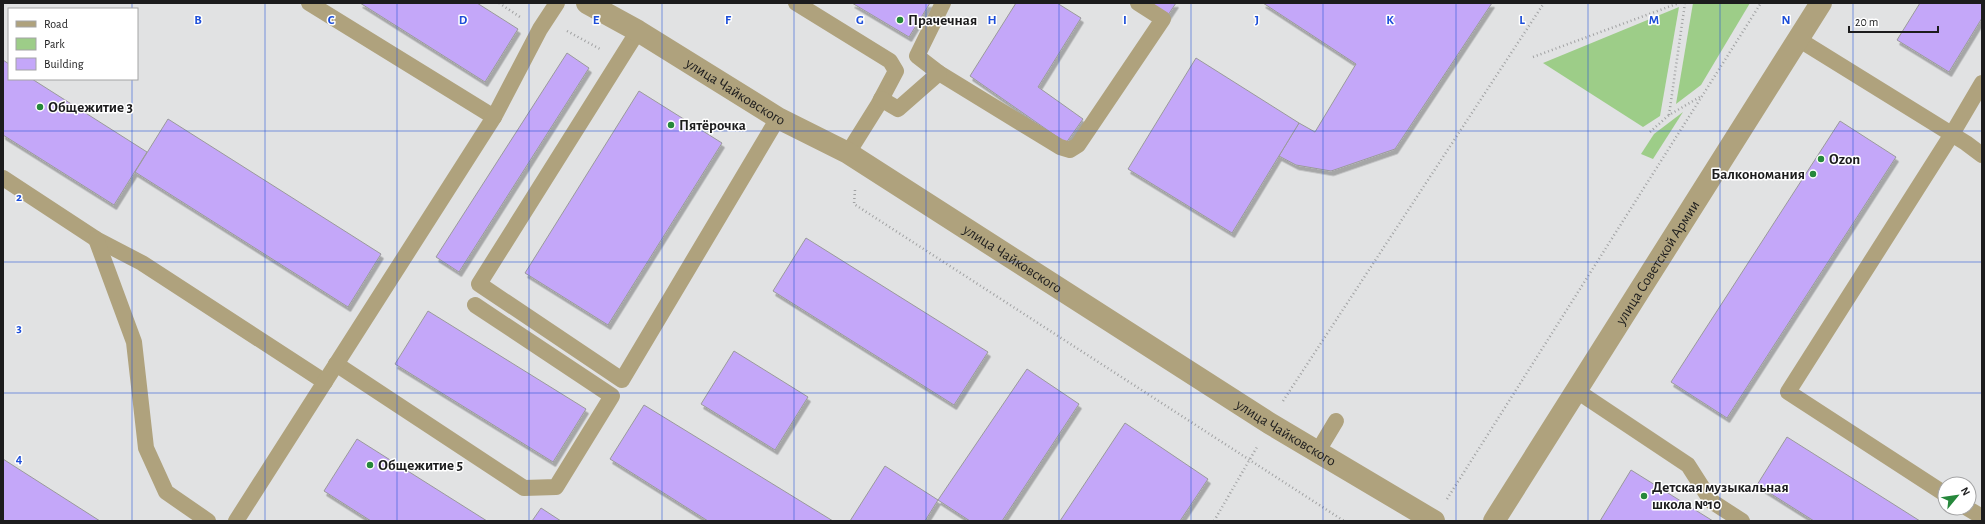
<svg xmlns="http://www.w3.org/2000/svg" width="1985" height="524" font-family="'Alegreya Sans',sans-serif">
  <defs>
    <filter id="shadow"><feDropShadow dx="2.5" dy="4.5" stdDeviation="0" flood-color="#0004"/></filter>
  </defs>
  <rect width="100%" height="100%" fill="#e1e2e3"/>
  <!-- green -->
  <g fill="#9dcd88">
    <polygon points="1693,3 1750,3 1701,85 1676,104"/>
    <polygon points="1679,7 1660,116 1643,127 1543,63"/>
    <polygon points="1683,112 1653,159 1641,154 1654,134"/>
  </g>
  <!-- building -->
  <g fill="#c4a7f9" stroke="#9a9a9b" filter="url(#shadow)">
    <polygon points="360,3 477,3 518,29 485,82"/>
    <polygon points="852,3 930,3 909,37"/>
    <polygon points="1016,3 1057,3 1081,18 1038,87 1083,119 1066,143 970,76"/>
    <polygon points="1143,3 1176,3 1166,18"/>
    <polygon points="1263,3 1492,3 1395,149 1331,171 1296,165 1279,156 1299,123 1315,132 1356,64"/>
    <polygon points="1920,3 1982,3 1982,18 1949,72 1897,40"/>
    <polygon points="567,53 589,68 459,272 436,257"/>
    <polygon points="1196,58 1299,123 1232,233 1128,169"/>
    <polygon points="3,60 9,64 9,79 32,79 147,152 114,205 3,135"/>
    <polygon points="639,91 722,143 608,325 525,273"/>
    <polygon points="168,119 381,254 348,307 135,172"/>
    <polygon points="1840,121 1896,157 1727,418 1671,382"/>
    <polygon points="806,238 988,352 954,405 773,291"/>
    <polygon points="428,311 586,409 553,462 395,364"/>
    <polygon points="734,351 808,397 775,450 701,404"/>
    <polygon points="1027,369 1079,404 1002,521 970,521 938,500"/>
    <polygon points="644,405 833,521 708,521 610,459"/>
    <polygon points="1125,423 1208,479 1180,521 1060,521"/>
    <polygon points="1787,437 1890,502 1920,521 1814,521 1757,485"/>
    <polygon points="357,439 487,521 371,521 324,491"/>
    <polygon points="3,459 100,521 3,521"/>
    <polygon points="885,466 938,500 925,521 850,521"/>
    <polygon points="1631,470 1713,521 1600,521"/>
    <polygon points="541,508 561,521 532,521"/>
  </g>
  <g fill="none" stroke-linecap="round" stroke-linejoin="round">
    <!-- path -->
    <g stroke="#a0a1a2" stroke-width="2.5" stroke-dasharray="1 3" stroke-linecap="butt">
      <polyline points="499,3 520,17"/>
      <polyline points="567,31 600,49"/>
      <polyline points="1533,57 1679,3"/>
      <polyline points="1669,115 1685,3"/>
      <polyline points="1650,132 1669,115 1700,97"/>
      <polyline points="855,190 854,204 1344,521"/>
      <polyline points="1283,401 1544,3"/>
      <polyline points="1447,499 1761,3"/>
      <polyline points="1214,521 1257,447"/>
    </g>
    <!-- service -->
    <g stroke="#afa27d" stroke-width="16">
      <polyline points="309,3 494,117"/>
      <polyline points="796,3 890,61 896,71 878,105 848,153"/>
      <polyline points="943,3 917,56 939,73 1060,147 1070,150 1078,145 1163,19 1138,3"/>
      <polyline points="638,31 479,284 622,380 778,118"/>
      <polyline points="1798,39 1966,143 1982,155"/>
      <polyline points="881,99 898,109 939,73"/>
      <polyline points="3,178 96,239 142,263 325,382"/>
      <polyline points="96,239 134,342 146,448 166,492 208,521"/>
      <polyline points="336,364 524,488 556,487 612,396 475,305"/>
      <polyline points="1577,391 1688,465 1711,501 1742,521"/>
      <polyline points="1318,451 1336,421"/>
      <polyline points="1945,494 1788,392 1952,134 1982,83"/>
      <polyline points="1967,508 1982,517"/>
      <polyline points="236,521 494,117 540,29 557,3"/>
    </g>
    <!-- minor -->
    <path stroke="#afa27d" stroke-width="22" id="s1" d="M587,3L638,31L778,118L848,153L1269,423L1434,521"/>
    <!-- tertiary -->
    <path stroke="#afa27d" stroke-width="22" id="s2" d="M1494,521L1821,3"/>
  </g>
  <!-- grid -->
  <path fill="none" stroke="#1d4ed8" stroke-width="1" stroke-opacity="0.55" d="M132,3V9M265,3V521M397,3V521M529,3V521M662,3V521M794,3V521M926,3V521M1059,3V521M1191,3V521M1323,3V521M1456,3V521M1588,3V521M1720,3V521M1853,3V521M132,79V521M3,131H1982M3,262H1982M3,393H1982"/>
  <!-- markers -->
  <g fill="#26883b" stroke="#fff" stroke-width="1.5">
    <circle cx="900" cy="20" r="4"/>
    <circle cx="40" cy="107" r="4"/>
    <circle cx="671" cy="125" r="4"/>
    <circle cx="1821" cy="159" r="4"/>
    <circle cx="1813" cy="174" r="4"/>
    <circle cx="370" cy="465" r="4"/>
    <circle cx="1644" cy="496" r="4"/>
  </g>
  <g text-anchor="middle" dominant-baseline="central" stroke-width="3" stroke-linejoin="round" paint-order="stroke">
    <!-- poi labels -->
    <g font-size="15" font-weight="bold" fill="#1c1c1d" stroke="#fff" text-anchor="start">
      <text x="908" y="20">Прачечная</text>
      <text x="48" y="107">Общежитие 3</text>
      <text x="679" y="125">Пятёрочка</text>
      <text x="1829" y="159">Ozon</text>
      <text x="1805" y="174" text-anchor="end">Балкономания</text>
      <text x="378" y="465">Общежитие 5</text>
      <text x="1652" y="487">Детская музыкальная<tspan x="1652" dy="17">школа №10</tspan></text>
    </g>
    <!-- street labels -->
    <g font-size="15" fill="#1c1c1d" stroke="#fff">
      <text stroke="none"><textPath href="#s1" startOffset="173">улица Чайковского</textPath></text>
      <text stroke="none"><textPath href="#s1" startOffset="497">улица Чайковского</textPath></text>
      <text stroke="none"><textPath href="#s2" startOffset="306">улица Советской Армии</textPath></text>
      <text stroke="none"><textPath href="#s1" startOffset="821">улица Чайковского</textPath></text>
    </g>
  </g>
  <g font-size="13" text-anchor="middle" font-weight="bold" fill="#1d4ed8" stroke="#fff" stroke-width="3" stroke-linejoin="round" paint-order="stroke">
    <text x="198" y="24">B</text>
    <text x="331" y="24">C</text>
    <text x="463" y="24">D</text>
    <text x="596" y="24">E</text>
    <text x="728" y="24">F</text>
    <text x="860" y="24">G</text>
    <text x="992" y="24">H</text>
    <text x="1125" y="24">I</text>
    <text x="1257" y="24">J</text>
    <text x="1390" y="24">K</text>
    <text x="1522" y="24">L</text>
    <text x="1654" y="24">M</text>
    <text x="1786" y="24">N</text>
    <text x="19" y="201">2</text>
    <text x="19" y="332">3</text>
    <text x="19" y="463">4</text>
  </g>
  <!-- border -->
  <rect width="1985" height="524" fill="none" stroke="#1c1c1d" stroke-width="8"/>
  <!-- legend -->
  <rect x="8" y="8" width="130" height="72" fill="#ffffff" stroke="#a4a4a5"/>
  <rect x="16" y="21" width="20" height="6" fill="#afa27d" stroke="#a4a4a5"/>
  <text x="44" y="28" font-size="12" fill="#1c1c1d">Road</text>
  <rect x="16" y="38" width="20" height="12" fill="#9dcd88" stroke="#a4a4a5"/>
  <text x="44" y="48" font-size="12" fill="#1c1c1d">Park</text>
  <rect x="16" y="58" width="20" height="12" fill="#c4a7f9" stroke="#a4a4a5"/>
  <text x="44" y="68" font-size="12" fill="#1c1c1d">Building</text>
  <!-- north arrow -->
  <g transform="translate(1957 496) rotate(61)"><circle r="19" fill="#ffffff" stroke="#a4a4a5"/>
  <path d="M0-3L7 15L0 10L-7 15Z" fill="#26883b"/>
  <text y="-6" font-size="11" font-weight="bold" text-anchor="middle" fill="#1c1c1d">N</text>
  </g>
  <!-- scale -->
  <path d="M1849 26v6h89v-6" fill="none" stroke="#1c1c1d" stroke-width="2"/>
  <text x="1855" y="26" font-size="12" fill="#1c1c1d" stroke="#ffffff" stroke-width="3" paint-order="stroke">20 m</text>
</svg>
